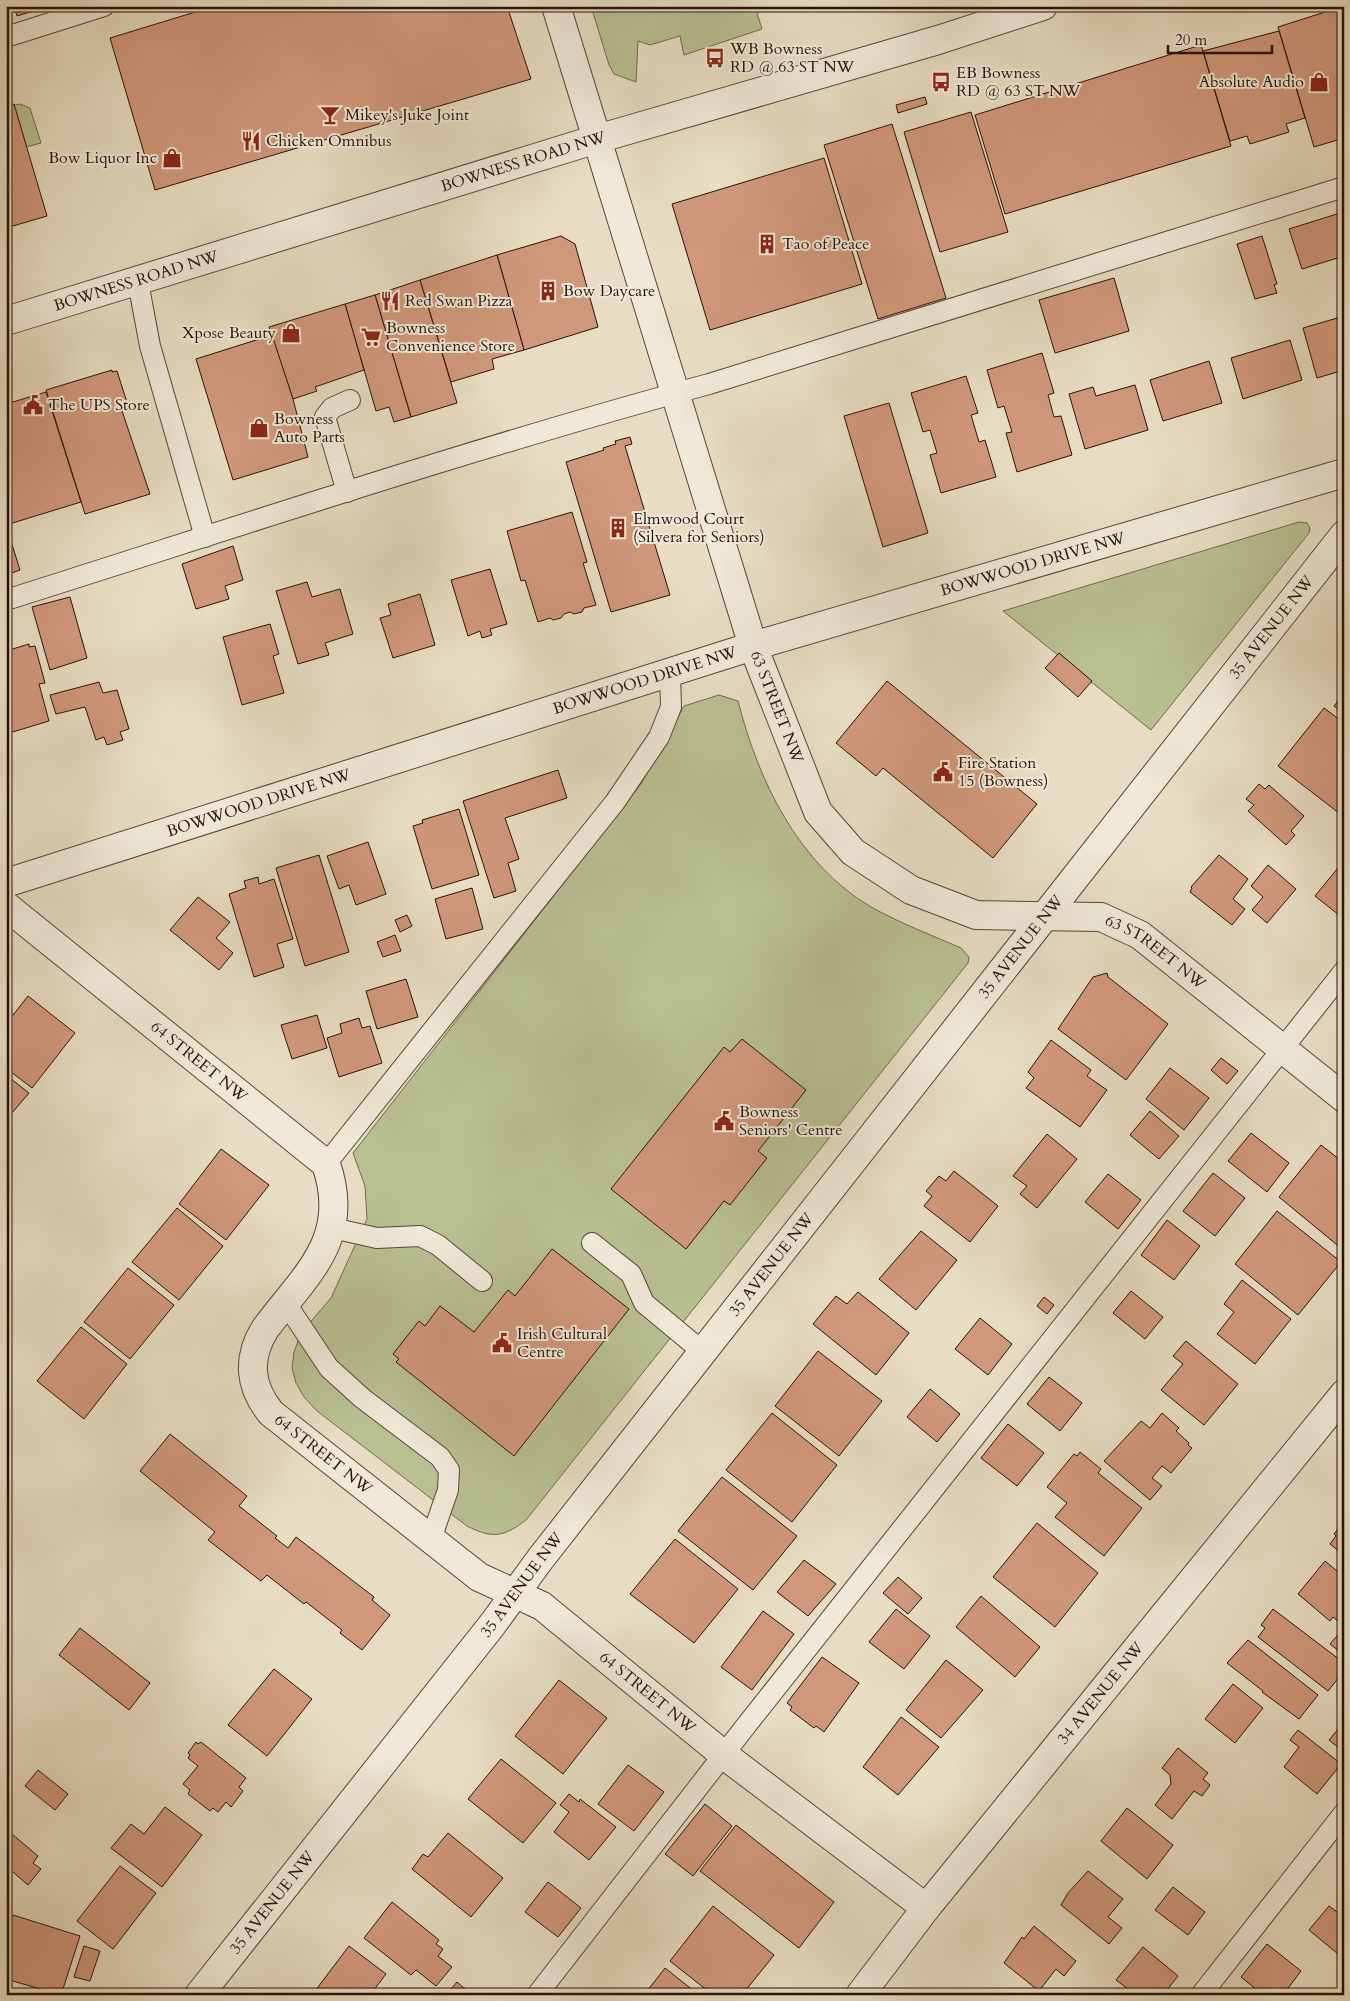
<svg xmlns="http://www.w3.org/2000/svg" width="1350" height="2001" font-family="Cardo,serif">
  <rect width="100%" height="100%" fill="#e8ddc4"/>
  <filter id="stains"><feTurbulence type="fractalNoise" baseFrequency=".004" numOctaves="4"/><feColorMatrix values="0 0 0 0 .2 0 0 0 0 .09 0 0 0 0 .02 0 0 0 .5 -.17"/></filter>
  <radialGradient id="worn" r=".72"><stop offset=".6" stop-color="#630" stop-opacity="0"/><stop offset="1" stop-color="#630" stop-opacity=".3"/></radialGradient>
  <!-- green -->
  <g fill="#b8c092" stroke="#70684c">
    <polygon points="591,6 781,6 757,13 762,29 684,55 680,36 650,45 638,41 636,82 614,74 609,65"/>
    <polygon points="20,104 30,108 41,143 26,147 14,105"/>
    <polygon points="1299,522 1307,523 1310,528 1309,533 1151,730 1003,611"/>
    <path d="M719,695L738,701C758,780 798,864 871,907C900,923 931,935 961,948L969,957L968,963L526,1520C504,1537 492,1539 467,1526L317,1411L304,1397L296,1383L292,1368L294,1352L301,1333L331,1298L367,1219L365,1186L353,1153L641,784L684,706Z"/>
  </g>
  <!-- building -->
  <g fill="#d0987b" stroke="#291107">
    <polygon points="14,6 50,6 17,16"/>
    <polygon points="215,6 507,6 531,79 155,190 110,38"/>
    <polygon points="1344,6 1344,138 1314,147 1278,27"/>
    <polygon points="1279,31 1305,118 1286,124 1289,132 1250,144 1247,136 1230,141 1203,51"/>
    <polygon points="1201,45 1231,146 1005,214 975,115"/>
    <polygon points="925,97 927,104 898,113 896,105"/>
    <polygon points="14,104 47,216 6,228 6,106"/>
    <polygon points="971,112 1008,232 940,252 904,132"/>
    <polygon points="892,124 946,298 878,319 824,145"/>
    <polygon points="824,158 862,284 710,330 672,204"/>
    <polygon points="1340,213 1344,225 1344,256 1302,269 1289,229"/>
    <polygon points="561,236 575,244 598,327 524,350 497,255"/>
    <polygon points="1262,236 1277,284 1274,285 1277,293 1255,299 1237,244"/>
    <polygon points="497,255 524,350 492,359 494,369 451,382 420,280"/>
    <polygon points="1114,278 1129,331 1055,353 1039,300"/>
    <polygon points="420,280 457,403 411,417 375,295"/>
    <polygon points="375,295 411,417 394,422 389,407 376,411 345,304"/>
    <polygon points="345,304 364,370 315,387 317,391 293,399 269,327"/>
    <polygon points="1344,316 1344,370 1317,378 1303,328"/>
    <polygon points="272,335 293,399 308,457 233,480 196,359"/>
    <polygon points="1290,340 1302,380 1243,399 1231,358"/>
    <polygon points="1042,353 1054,393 1048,395 1054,417 1061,416 1072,455 1017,472 1006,433 1012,432 1004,406 998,408 987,370"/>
    <polygon points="1209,361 1222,403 1163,421 1150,380"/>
    <polygon points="112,370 112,372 117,371 123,390 128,405 121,408 150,494 85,514 46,390"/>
    <polygon points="966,376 978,413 971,415 979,442 985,440 996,477 941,493 930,455 937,453 930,430 923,432 911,393"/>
    <polygon points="1135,385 1148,430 1085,449 1069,394 1093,387 1096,396"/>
    <polygon points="46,392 81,502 6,525 20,570 6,575 6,404"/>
    <polygon points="889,403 928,533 883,547 844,416"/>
    <polygon points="630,437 632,444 625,446 670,595 611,612 566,462 604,450 603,448 616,444 615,441"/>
    <polygon points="572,512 587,562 583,563 596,605 584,608 582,612 574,614 570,612 564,614 561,618 553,620 550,618 538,622 525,580 521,581 507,531"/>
    <polygon points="233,546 243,580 225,586 229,599 196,609 182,564"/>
    <polygon points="490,569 507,624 490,629 492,635 482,638 480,631 468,636 451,580"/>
    <polygon points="307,582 312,597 340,589 353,634 325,643 329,655 298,664 276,591"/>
    <polygon points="420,594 435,645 393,658 380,618 391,615 388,604"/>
    <polygon points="70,597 87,658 50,670 32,607"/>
    <polygon points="270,624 279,654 273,656 284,693 242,705 223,637"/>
    <polygon points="29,644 29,647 35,646 45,683 39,684 49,721 6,734 6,651"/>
    <polygon points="1059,653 1092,681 1078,697 1045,668"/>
    <polygon points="887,681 1037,804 993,858 883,768 876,776 836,743"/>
    <polygon points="99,682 103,693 117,690 129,729 120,732 123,740 107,745 104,737 96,740 85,707 56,714 50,695"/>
    <polygon points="1344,693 1344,714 1334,706"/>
    <polygon points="1324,708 1344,723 1344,817 1278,766"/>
    <polygon points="558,770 567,798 505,818 519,859 508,863 516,891 494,898 463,801"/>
    <polygon points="1259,784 1265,789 1269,785 1304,816 1291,831 1295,835 1286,845 1248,811 1254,805 1246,799"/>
    <polygon points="459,809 479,875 432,889 413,826 423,823 422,820"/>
    <polygon points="368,842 386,894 356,905 349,885 339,889 327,856"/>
    <polygon points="319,855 349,952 305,966 276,868"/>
    <polygon points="1219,855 1248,879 1233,899 1245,909 1232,925 1190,892 1192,888 1191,887"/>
    <polygon points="1342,863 1344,865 1344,919 1315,896"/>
    <polygon points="1268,865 1296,889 1267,923 1252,910 1263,897 1251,886"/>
    <polygon points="258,877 259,884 274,879 293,939 277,944 284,967 254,977 229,894 246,888 244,881"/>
    <polygon points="472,888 483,929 446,939 435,899"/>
    <polygon points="198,897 230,922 216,938 233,953 219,970 170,930"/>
    <polygon points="407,915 412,926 400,932 395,920"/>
    <polygon points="395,935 401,951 383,957 377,942"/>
    <polygon points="1107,973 1108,977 1168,1024 1126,1080 1058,1029 1093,977"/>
    <polygon points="406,979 418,1017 377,1029 366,991"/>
    <polygon points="28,996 75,1033 32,1088 6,1068 6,1024"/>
    <polygon points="317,1015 327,1048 292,1059 281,1025"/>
    <polygon points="359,1018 362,1028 370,1026 382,1063 339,1077 327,1038 342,1033 340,1024"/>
    <polygon points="742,1039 806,1090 758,1151 767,1158 730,1205 724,1201 686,1249 611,1189 724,1047 730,1052"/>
    <polygon points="1051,1040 1091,1070 1087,1076 1107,1090 1080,1127 1026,1088 1034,1078 1028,1072"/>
    <polygon points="1221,1058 1238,1071 1227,1084 1211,1070"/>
    <polygon points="1170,1068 1209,1098 1184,1130 1146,1099"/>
    <polygon points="6,1075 29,1093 6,1120"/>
    <polygon points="1150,1111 1179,1136 1159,1159 1130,1135"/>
    <polygon points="1251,1133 1289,1163 1267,1192 1228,1161"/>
    <polygon points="1047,1134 1077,1159 1037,1208 1020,1194 1027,1186 1013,1176"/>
    <polygon points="1321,1145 1344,1163 1342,1249 1279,1197"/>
    <polygon points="221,1149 269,1185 226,1240 179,1204"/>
    <polygon points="954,1171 998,1206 970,1242 924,1206 932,1196 926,1191 939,1176 946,1181"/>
    <polygon points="1213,1173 1245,1198 1215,1236 1183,1211"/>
    <polygon points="1108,1174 1141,1200 1118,1229 1085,1202"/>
    <polygon points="177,1208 223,1246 179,1300 132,1262"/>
    <polygon points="1277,1211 1341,1262 1298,1315 1235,1264"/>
    <polygon points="1167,1220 1200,1246 1174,1280 1141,1255"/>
    <polygon points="921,1231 957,1260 916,1310 879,1279"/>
    <polygon points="552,1249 629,1309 514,1456 396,1362 399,1359 393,1354 419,1321 425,1326 440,1306 474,1332 508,1290 515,1296"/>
    <polygon points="128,1268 174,1305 130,1359 84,1322"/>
    <polygon points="1242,1280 1291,1319 1255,1364 1217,1334 1234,1312 1224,1304"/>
    <polygon points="1131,1291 1163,1317 1145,1339 1113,1313"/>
    <polygon points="858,1292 909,1333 876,1375 813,1324 836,1296 847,1304"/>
    <polygon points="1044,1297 1054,1305 1047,1314 1037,1306"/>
    <polygon points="980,1318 1012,1344 988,1375 955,1349"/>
    <polygon points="81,1327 127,1364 84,1419 37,1381"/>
    <polygon points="1186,1341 1238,1384 1204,1425 1161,1390 1183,1364 1173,1356"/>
    <polygon points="818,1351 882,1401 839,1456 775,1406"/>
    <polygon points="1049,1377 1082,1403 1060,1431 1027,1404"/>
    <polygon points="930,1389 960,1414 937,1442 907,1417"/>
    <polygon points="772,1413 837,1465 792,1522 726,1470"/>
    <polygon points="1162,1413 1179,1428 1176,1431 1189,1443 1188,1445 1192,1448 1171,1473 1162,1466 1152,1478 1162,1486 1150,1500 1104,1461 1141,1421 1150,1428"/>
    <polygon points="1008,1424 1044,1453 1017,1486 981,1458"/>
    <polygon points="170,1434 247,1496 239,1506 277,1536 275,1538 288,1548 296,1537 374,1597 372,1600 390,1615 362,1650 340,1633 342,1630 306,1602 304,1604 267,1575 261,1581 208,1540 215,1532 140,1471"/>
    <polygon points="1080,1452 1101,1469 1098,1473 1142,1508 1104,1556 1055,1517 1067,1503 1047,1487 1074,1454 1077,1456"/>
    <polygon points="722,1477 797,1536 753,1590 678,1531"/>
    <polygon points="1344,1521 1344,1555 1330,1544 1336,1536 1334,1534"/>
    <polygon points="1037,1523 1098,1573 1055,1627 993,1577"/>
    <polygon points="675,1539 738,1589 694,1643 630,1594"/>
    <polygon points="804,1560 836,1584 808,1616 777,1592"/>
    <polygon points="1325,1561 1344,1577 1342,1624 1333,1617 1330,1621 1298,1594"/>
    <polygon points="898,1577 922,1598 908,1614 883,1593"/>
    <polygon points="981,1596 1040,1647 1015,1677 956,1627"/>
    <polygon points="896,1609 930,1636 904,1669 869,1642"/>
    <polygon points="1273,1609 1344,1663 1344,1671 1328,1691 1258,1637 1265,1628 1261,1625"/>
    <polygon points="763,1611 794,1634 752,1690 721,1667"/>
    <polygon points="80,1628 150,1683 129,1710 59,1655"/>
    <polygon points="1344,1628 1344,1655 1330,1644"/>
    <polygon points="1248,1640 1318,1695 1299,1719 1262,1692 1263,1691 1227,1663"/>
    <polygon points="822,1657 859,1683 824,1732 816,1726 814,1728 790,1710 792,1707 787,1703"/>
    <polygon points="946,1660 983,1690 941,1738 906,1710"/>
    <polygon points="274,1669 312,1699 267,1756 228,1725"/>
    <polygon points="559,1680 607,1718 563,1774 515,1736"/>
    <polygon points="1233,1684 1263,1708 1235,1743 1205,1719"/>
    <polygon points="901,1717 939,1747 898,1795 863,1767"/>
    <polygon points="1344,1722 1344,1752 1329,1740"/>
    <polygon points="1298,1730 1341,1764 1317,1794 1284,1767 1299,1747 1290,1740"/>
    <polygon points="196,1742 198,1744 201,1742 246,1778 239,1787 243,1791 231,1807 226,1802 218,1812 213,1808 210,1811 188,1794 190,1790 183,1784 198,1766 188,1758 190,1755 188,1753"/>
    <polygon points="1178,1748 1208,1773 1203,1779 1210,1785 1202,1796 1194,1791 1172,1819 1155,1805 1171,1784 1170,1775 1162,1768"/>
    <polygon points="501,1759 556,1803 523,1843 468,1799"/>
    <polygon points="628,1765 664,1792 634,1831 598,1804"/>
    <polygon points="38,1770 68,1794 55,1810 25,1786"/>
    <polygon points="569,1794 579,1802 580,1799 616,1827 589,1860 554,1832 569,1812 560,1805"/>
    <polygon points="705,1804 732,1826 693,1876 665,1854"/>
    <polygon points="165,1807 202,1835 162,1887 111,1848 131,1824 144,1834"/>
    <polygon points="1127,1808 1173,1845 1147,1879 1101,1841"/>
    <polygon points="736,1825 834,1902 799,1948 700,1871"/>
    <polygon points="6,1829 38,1856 33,1863 41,1869 28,1885 6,1866"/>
    <polygon points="448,1833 503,1878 471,1917 412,1869 423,1854 428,1857"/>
    <polygon points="120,1866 156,1893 113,1949 77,1921"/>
    <polygon points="1088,1871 1123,1899 1108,1917 1122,1928 1109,1944 1061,1905 1068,1893"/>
    <polygon points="548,1882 581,1908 558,1937 525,1912"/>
    <polygon points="1173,1887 1205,1912 1188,1935 1155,1910"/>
    <polygon points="392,1902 439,1940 436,1944 443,1949 438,1956 452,1967 436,1986 416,1970 411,1975 364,1938"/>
    <polygon points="713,1906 774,1955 742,1995 713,1995 670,1961"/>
    <polygon points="1329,1906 1344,1917 1344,1959 1309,1930"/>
    <polygon points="13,1915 80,1936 61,1995 6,1979 6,1935"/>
    <polygon points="1034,1926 1076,1961 1064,1976 1056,1969 1039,1991 1004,1963 1022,1937 1024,1939"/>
    <polygon points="1267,1944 1301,1971 1283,1995 1263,1995 1241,1977"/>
    <polygon points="84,1946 100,1951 90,1981 74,1977"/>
    <polygon points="349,1946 386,1974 370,1995 312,1995"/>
    <polygon points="1143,1947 1178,1976 1163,1995 1136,1995 1116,1980"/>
    <polygon points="665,1968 699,1995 644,1995"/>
    <polygon points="457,1982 472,1995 446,1995"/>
    <polygon points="1118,1988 1126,1995 1112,1995"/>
  </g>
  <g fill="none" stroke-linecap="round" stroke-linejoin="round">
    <defs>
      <g id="service">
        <polyline points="6,37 104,6"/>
        <polyline points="138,282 150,346 205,537"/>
        <polyline points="347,492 325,417 332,408 350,400"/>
        <path d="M6,600C240,526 473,448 709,384L1344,187"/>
        <polyline points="326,1164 615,802 659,737 671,707 670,674"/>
        <polyline points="332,1228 377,1238 420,1236 438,1245 482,1281"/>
        <polyline points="592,1243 631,1274 644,1303 703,1352"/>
        <polyline points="285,1302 329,1368 362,1398 440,1457 449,1470 448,1490 431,1539"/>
        <polyline points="537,1995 745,1727 1344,971"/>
        <polyline points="1201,1995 1344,1813"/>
      </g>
      <g id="minor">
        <path id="s1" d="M556,6L753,646L818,812L853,852L911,890L976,915L1101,917L1140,935L1344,1098"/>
        <path id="s2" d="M6,883L753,646L1344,473"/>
        <path id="s3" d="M6,906L326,1164C352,1239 306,1274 265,1329C247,1358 249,1386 271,1413L479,1577L542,1606L724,1755L926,1908"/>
        <path id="s4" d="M199,1995L492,1625L541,1558L1344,535"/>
        <path id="s5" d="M860,1995L926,1908L1344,1394"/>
      </g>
      <g id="tertiary">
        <path id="s6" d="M6,321L597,139L938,40L1043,6"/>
      </g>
    </defs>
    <!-- service casing -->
    <use href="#service" stroke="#594436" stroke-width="22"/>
    <!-- minor casing -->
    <use href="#minor" stroke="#594436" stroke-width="30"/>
    <!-- tertiary casing -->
    <use href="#tertiary" stroke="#594436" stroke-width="30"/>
    <!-- service -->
    <use href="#service" stroke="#f0e9d9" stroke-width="20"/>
    <!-- minor -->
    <use href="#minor" stroke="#f0e9d9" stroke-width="28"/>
    <!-- tertiary -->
    <use href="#tertiary" stroke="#f0e9d9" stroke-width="28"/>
  </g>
  <!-- icons -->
  <defs>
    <symbol id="bus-bare" viewBox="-9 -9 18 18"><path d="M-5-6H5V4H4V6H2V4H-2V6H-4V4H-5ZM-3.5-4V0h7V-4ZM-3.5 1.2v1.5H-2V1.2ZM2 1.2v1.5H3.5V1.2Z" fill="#8f2418" stroke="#f0e9d9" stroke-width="2.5" paint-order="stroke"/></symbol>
    <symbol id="shop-bare" viewBox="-9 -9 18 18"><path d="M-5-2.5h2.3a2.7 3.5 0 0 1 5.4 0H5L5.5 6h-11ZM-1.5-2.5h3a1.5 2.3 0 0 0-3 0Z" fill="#8f2418" stroke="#f0e9d9" stroke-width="2.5" paint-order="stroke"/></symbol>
    <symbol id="bar-bare" viewBox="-9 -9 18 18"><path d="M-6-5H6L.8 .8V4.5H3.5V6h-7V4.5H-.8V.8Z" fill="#8f2418" stroke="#f0e9d9" stroke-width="2.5" paint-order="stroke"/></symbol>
    <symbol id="restaurant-bare" viewBox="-9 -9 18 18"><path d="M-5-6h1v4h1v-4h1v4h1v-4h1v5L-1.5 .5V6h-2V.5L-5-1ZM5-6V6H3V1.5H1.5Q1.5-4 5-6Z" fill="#8f2418" stroke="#f0e9d9" stroke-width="2.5" paint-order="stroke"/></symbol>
    <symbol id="building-bare" viewBox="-9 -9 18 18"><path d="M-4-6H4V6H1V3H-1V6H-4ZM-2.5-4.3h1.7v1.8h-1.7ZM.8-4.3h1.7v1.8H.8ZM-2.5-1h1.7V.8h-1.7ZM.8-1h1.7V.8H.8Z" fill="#8f2418" stroke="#f0e9d9" stroke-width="2.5" paint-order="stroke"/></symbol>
    <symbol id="supermarket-bare" viewBox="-9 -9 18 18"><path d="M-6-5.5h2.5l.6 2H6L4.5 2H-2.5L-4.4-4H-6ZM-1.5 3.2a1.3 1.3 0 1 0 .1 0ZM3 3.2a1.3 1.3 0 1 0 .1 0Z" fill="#8f2418" stroke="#f0e9d9" stroke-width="2.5" paint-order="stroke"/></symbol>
    <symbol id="civic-bare" viewBox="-9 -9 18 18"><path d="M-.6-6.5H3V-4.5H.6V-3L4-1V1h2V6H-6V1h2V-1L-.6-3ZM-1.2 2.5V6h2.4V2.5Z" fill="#8f2418" stroke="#f0e9d9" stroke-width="2.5" paint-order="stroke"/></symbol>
  </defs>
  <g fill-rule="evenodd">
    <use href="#bus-bare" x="701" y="44" width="28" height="28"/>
    <use href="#bus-bare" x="927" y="68" width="28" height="28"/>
    <use href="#shop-bare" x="1305" y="68" width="28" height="28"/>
    <use href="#bar-bare" x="316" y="101" width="28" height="28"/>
    <use href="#restaurant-bare" x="237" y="127" width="28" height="28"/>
    <use href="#shop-bare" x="158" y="144" width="28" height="28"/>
    <use href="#building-bare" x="753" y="230" width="28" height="28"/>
    <use href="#building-bare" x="534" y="277" width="28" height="28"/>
    <use href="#restaurant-bare" x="376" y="287" width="28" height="28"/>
    <use href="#shop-bare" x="277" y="319" width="28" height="28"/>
    <use href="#supermarket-bare" x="357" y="323" width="28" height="28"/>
    <use href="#civic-bare" x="19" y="391" width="28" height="28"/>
    <use href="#shop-bare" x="245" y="414" width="28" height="28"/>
    <use href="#building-bare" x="604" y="514" width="28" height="28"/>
    <use href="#civic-bare" x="929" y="758" width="28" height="28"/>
    <use href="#civic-bare" x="710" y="1107" width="28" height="28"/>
    <use href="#civic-bare" x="488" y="1329" width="28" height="28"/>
  </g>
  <g text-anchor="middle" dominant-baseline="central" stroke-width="4" stroke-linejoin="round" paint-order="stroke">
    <!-- poi labels -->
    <g font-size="16" fill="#291107" stroke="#f0e9d9" text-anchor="start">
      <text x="730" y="49">WB Bowness<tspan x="730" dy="18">RD @ 63 ST NW</tspan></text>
      <text x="956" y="73">EB Bowness<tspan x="956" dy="18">RD @ 63 ST NW</tspan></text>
      <text x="1304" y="82" text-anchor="end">Absolute Audio</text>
      <text x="345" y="115">Mikey's Juke Joint</text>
      <text x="266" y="141">Chicken Omnibus</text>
      <text x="157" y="158" text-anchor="end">Bow Liquor Inc</text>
      <text x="782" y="244">Tao of Peace</text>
      <text x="563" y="291">Bow Daycare</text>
      <text x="405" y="301">Red Swan Pizza</text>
      <text x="386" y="328">Bowness<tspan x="386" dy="18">Convenience Store</tspan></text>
      <text x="276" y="333" text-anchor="end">Xpose Beauty</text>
      <text x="48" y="405">The UPS Store</text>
      <text x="274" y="419">Bowness<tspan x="274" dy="18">Auto Parts</tspan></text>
      <text x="633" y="519">Elmwood Court<tspan x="633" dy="18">(Silvera for Seniors)</tspan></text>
      <text x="958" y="763">Fire Station<tspan x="958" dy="18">15 (Bowness)</tspan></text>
      <text x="739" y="1112">Bowness<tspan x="739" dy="18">Seniors' Centre</tspan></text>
      <text x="517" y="1334">Irish Cultural<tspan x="517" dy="18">Centre</tspan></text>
    </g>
    <!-- street labels -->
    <g font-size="16" fill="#291107" stroke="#f0e9d9">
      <text stroke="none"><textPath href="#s6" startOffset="541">BOWNESS ROAD NW</textPath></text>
      <text stroke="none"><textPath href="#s6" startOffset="136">BOWNESS ROAD NW</textPath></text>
      <text stroke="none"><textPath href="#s2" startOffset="1075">BOWWOOD DRIVE NW</textPath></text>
      <text stroke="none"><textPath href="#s4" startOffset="1738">35 AVENUE NW</textPath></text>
      <text stroke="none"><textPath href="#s2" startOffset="670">BOWWOOD DRIVE NW</textPath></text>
      <text stroke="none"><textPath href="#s1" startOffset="735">63 STREET NW</textPath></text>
      <text stroke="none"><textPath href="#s2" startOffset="265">BOWWOOD DRIVE NW</textPath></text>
      <text stroke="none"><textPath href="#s4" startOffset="1332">35 AVENUE NW</textPath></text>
      <text stroke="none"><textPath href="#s1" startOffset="1230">63 STREET NW</textPath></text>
      <text stroke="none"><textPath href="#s3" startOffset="248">64 STREET NW</textPath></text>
      <text stroke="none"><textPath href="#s4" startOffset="928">35 AVENUE NW</textPath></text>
      <text stroke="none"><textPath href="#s3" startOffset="755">64 STREET NW</textPath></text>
      <text stroke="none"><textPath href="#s4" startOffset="522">35 AVENUE NW</textPath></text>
      <text stroke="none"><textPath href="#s3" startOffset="1159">64 STREET NW</textPath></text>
      <text stroke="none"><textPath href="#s5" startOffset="386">34 AVENUE NW</textPath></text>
      <text stroke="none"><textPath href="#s4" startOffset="118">35 AVENUE NW</textPath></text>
    </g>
  </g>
  <!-- margin -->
  <rect width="1350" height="2001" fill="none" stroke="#e8ddc4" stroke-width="25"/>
  <rect x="8" y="8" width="1335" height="1986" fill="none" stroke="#291107" stroke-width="2.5"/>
  <rect x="12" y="12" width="1325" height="1976" fill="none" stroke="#291107"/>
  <!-- scale -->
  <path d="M1168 45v8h104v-8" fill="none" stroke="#291107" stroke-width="2.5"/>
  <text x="1175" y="45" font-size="15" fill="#291107" stroke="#f0e9d9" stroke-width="4" paint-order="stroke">20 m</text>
  <rect width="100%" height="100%" filter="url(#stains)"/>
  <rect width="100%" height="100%" fill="url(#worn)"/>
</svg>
